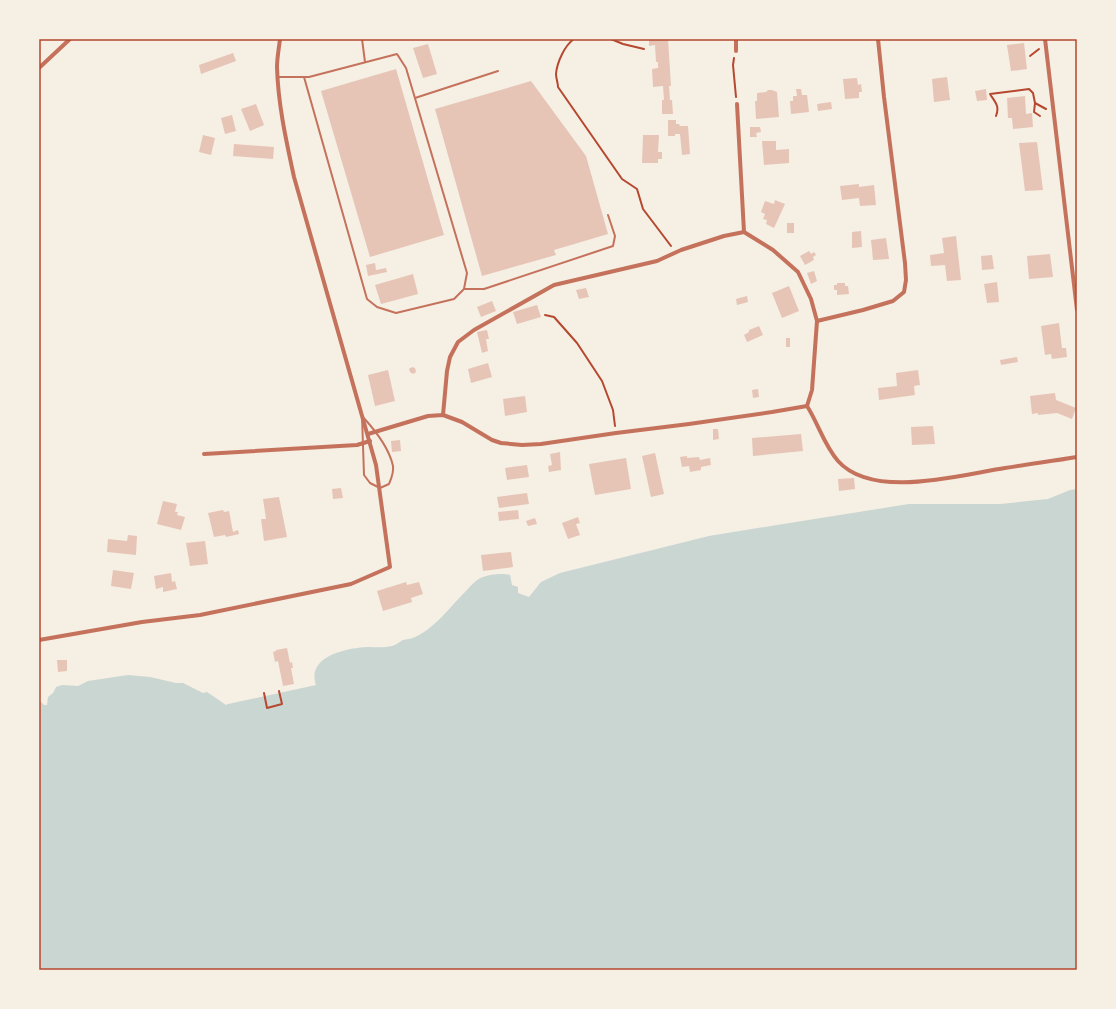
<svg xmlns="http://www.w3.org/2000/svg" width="1116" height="1009" font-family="'Alegreya Sans',sans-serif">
  <rect width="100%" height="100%" fill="#f6efe4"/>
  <!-- water -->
  <path fill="#c9d6d2" d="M1077,489V970H39V700L44,705H47L48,697L53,693L56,687L62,685L78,686L88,681L128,675L150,677L176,683H183L203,693L207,692L226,705L228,704L316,685C306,656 347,648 368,647C376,647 384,648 392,646C396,645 399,642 403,640C407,639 411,639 415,637C435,628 449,608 465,592C470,587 476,579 483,577C491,574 503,573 510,575L512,585L518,587V593L529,597L541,582L560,573L709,536L777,525L909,504H1000L1048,499L1070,490Z"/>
  <!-- building -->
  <g fill="#e6c5b7">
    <polygon points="649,39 668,39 671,86 669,86 670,100 672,100 673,114 662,114 662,100 664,100 663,86 653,87 652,69 658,68 658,62 656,62 655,45 649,46"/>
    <polygon points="1024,43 1027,69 1011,71 1007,45"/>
    <polygon points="428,44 437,74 423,78 413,48"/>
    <polygon points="233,53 236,61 201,74 199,65"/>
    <polygon points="396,69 444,235 370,257 321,91"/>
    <polygon points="947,77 950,100 934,102 932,79"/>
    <polygon points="857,78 858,85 861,84 862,92 859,92 859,98 845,99 843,79"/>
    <polygon points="531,81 586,156 608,234 554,250 556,255 482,276 435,109"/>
    <polygon points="796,89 801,89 802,95 807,95 809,112 791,114 790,101 793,101 793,96 797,96"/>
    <polygon points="986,89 987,100 977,101 975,91"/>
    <polygon points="768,90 772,90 777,92 779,117 756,119 755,101 757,101 757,93 766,92"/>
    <polygon points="1025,96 1026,114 1032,113 1033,127 1013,129 1012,118 1008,118 1007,98"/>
    <polygon points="831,102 832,109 818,111 817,104"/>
    <polygon points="256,104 264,125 250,131 241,109"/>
    <polygon points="232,115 236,131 225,134 221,118"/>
    <polygon points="668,120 676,120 676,124 679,124 680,126 688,126 690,154 682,155 680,134 675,134 675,136 668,136"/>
    <polygon points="750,127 760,127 761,132 756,133 757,137 750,137"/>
    <polygon points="203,135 215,138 211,155 199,152"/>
    <polygon points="643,135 659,135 658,152 662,152 662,159 658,159 658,163 642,163"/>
    <polygon points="762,141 776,141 776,150 789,149 789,163 764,165"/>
    <polygon points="1037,142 1043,190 1025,191 1019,143"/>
    <polygon points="234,144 274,147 273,159 233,156"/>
    <polygon points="859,184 859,187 874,185 876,205 860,206 859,198 842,200 840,186"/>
    <polygon points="775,200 785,204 774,228 766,224 767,220 763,219 765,214 761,212 765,201 774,204"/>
    <rect x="787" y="223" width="7" height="10"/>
    <polygon points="861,231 862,247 852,248 852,232"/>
    <polygon points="956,236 961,280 947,281 945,265 931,266 930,255 944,253 942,238"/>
    <polygon points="886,238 889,259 873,260 871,240"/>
    <polygon points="809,251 811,254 814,252 816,255 813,257 814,260 805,265 800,256"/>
    <polygon points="1050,254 1053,277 1029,279 1027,256"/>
    <polygon points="992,255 994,269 982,270 981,256"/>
    <polygon points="375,263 376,270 386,268 387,272 368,276 366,265"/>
    <polygon points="814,271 817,281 811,284 807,273"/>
    <polygon points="413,274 418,294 381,304 375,285"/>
    <polygon points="997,282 999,302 987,303 984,284"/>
    <polygon points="837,283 845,283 845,286 848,286 849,294 837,295 837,290 834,290 834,285 837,285"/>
    <polygon points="789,286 799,311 782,318 772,293"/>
    <polygon points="586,288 589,297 579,299 576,290"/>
    <polygon points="747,296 748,302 737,305 736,299"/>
    <polygon points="492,301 496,311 481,317 477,307"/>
    <polygon points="537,305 541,317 517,324 513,312"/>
    <polygon points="1059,323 1062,348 1066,348 1067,357 1052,359 1051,354 1045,355 1041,326"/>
    <polygon points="759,326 763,335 747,342 744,335 749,332 749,330"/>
    <polygon points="487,330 489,339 486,339 488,351 482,353 477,332"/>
    <rect x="786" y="338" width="4" height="9"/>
    <polygon points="1017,357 1018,362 1001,365 1000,360"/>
    <polygon points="488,363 492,377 471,383 468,369"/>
    <polygon points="412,367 415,368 416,372 413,374 410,372 409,369"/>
    <polygon points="388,370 395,401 375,406 368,375"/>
    <polygon points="918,370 920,385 914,386 915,395 879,400 878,388 897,386 896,373"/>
    <polygon points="758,389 759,397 753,398 752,390"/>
    <polygon points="1055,393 1056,400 1076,408 1072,419 1057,413 1038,415 1038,413 1032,414 1030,396"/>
    <polygon points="525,396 527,412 505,416 503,399"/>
    <polygon points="933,426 935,444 912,445 911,427"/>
    <polygon points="713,429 718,429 719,439 713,440"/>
    <polygon points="801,434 803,451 753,456 752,438"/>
    <polygon points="400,440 401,451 392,452 391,441"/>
    <polygon points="560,452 561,470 549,472 548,466 552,465 550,454"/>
    <polygon points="655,453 664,494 651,497 642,456"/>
    <polygon points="687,456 687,458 699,457 700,460 710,458 711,465 701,467 701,470 690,472 689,466 682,467 680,457"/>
    <polygon points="626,458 631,489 595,495 589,464"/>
    <polygon points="527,465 529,477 507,480 505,468"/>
    <polygon points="854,478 855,489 839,491 838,479"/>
    <polygon points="341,488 343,498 333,499 332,489"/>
    <polygon points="527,493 529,504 499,508 497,497"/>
    <polygon points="279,497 287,537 264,541 261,519 266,519 263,499"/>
    <polygon points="163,501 177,504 175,512 178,512 177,515 185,517 181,530 157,524"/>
    <polygon points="223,510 224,512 229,511 233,532 238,530 239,534 226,537 225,535 214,537 208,513"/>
    <polygon points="518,510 519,519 499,521 498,512"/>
    <polygon points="578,517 580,523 576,524 580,535 568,539 562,523"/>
    <polygon points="535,518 537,524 528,526 526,521"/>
    <polygon points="128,535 137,536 136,555 107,552 108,539 127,541"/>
    <polygon points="205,541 208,564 190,566 186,543"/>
    <polygon points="511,552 513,567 483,571 481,555"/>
    <polygon points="113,570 134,573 131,589 111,586"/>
    <polygon points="171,573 172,582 175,581 177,589 163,592 163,587 156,589 154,576"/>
    <polygon points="406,582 407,585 419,582 423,594 411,598 412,602 383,611 377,591"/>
    <polygon points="287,648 290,663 292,662 293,668 291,668 294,684 283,686 278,661 275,662 273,652 276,651 276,650"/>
    <polygon points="57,660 67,660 67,671 58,672"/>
  </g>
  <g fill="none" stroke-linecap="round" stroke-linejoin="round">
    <!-- path -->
    <g stroke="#b5482f" stroke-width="2">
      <path d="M574,39C565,45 557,62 556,74C556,78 558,83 558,87L622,179L637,189L643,209L671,246"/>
      <polyline points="611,39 623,44 644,49"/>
      <polyline points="1030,56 1039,49"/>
      <polyline points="734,58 733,65 736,97"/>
      <polyline points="1035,103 1034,112 1040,116"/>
      <path d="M996,116C1000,106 995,102 990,94L1029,89L1033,93L1035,103L1046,109"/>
      <polyline points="545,315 554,317 577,343 602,381 613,410 615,426"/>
      <polyline points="264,693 267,708 282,704 279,691"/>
    </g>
    <!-- service -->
    <g stroke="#c5725c" stroke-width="2">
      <polyline points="362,39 365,62"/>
      <polyline points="278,77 309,77 397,54 406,68 467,273 464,289 454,299 396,313 377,307 367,299 304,77"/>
      <polyline points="415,98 498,71"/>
      <polyline points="464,289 484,289 613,246 615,236 608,215"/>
      <path d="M362,416C375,430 389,447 393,466C394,473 391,479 389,484L380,488L370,483L364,475Z"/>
    </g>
    <!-- minor -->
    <g stroke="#c5725c" stroke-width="4">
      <polyline points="736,39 736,51"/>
      <polyline points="1045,39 1077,310"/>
      <polyline points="39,68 70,39"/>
      <polyline points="737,104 744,232"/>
      <polyline points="744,232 773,250 798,272 811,299 817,321 812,390 807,406"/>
      <polyline points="817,321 863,310 893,301 904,292 906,280 905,263 884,97 878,39"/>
      <path d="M807,406C818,423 824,445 838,461C873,500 960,475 1005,468C1029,464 1053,461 1077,457"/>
      <polyline points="443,415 447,371 450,357 458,342 474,330 554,285 657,261 681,250 724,236 744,232"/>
      <polyline points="368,434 428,416 443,415 462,422 492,440 501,443 522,445 541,444 616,433 689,424 772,412 807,406"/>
      <polyline points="204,454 357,445 370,441"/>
      <path d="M39,640L142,622L200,615L351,584L390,567L376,465L294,177C286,140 278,104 277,67C277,58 279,48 280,39"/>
    </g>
  </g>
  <!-- border -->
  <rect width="1116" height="1009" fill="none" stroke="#f6efe4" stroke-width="80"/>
  <rect x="40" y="40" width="1036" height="929" fill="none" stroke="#b5482f" stroke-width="1.5"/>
</svg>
